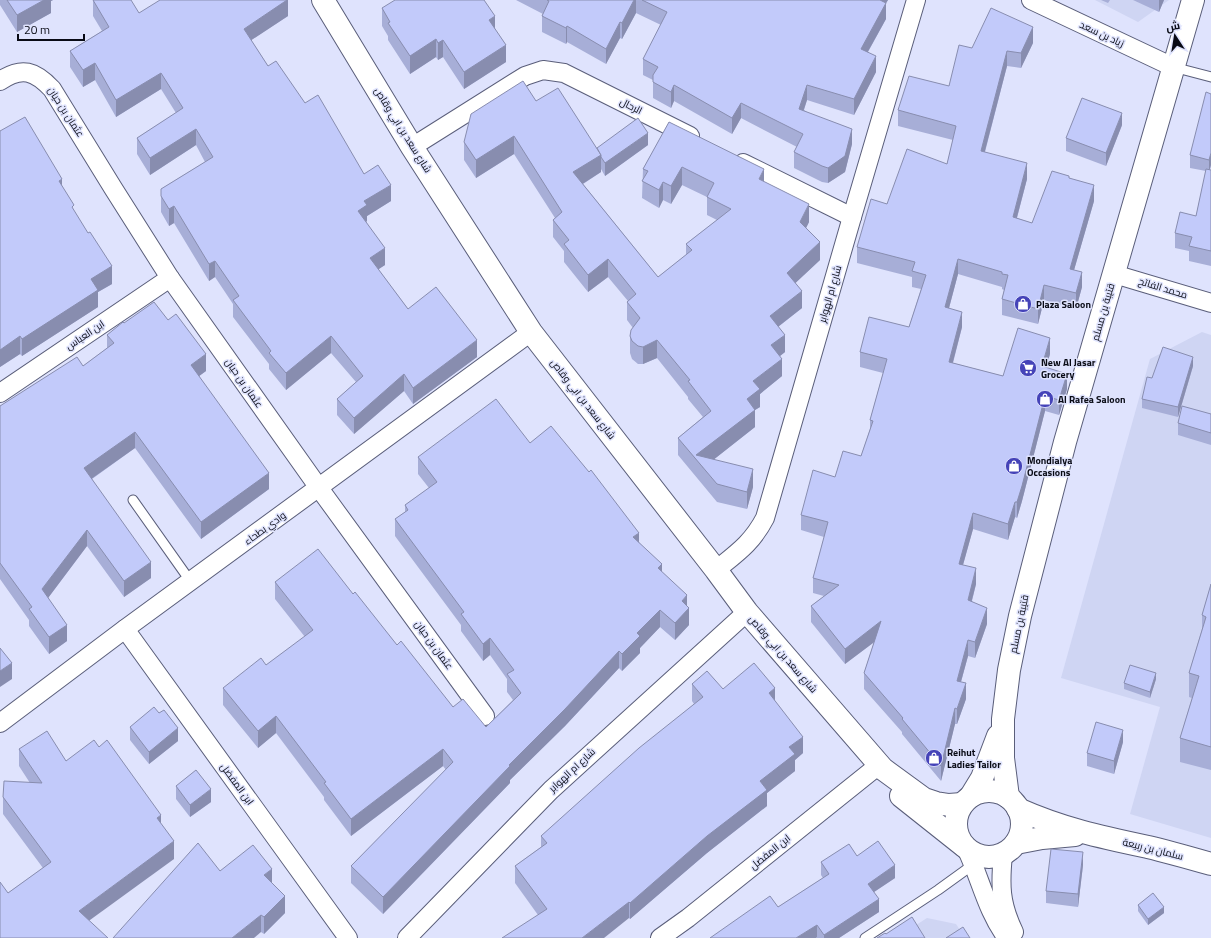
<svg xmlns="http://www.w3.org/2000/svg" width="1211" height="938" font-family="'Titillium Web',Cairo,sans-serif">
  <rect width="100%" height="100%" fill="#dfe3fd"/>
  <!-- built -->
  <g fill="#cfd5f3">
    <polygon points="1095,0 1169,0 1138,22"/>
    <polygon points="1202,332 1211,335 1211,838 1130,814 1160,707 1061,678 1150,359"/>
    <polygon points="927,918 956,924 965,938 896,938"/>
  </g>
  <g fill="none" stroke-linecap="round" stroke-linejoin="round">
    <defs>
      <g id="lane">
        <polyline points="1173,67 1211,77"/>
        <polyline points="133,500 191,582"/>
        <polyline points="865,938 938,890 974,864"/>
      </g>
      <g id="street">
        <polyline points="1031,0 1173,67"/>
        <path d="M0,81C22,66 35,71 52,89L113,188L170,278L319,488L485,716"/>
        <polyline points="412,147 525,76 543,70 564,73 690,136"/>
        <polyline points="743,163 852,217"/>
        <polyline points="1114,274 1211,303"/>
        <polyline points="0,393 170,278"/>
        <path d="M716,570C737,553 752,543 765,518L852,217L916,0"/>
        <polyline points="125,629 348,938"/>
        <polyline points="0,723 125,629 531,332"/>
        <path d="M966,848C980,877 987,912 1007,938"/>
        <path d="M1003,854C1000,885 1000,903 1014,932"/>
        <polyline points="407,938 551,790 747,612"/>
        <polyline points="660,938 688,918 879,765"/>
      </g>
      <g id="secondary">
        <polyline points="323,0 412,147 531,332 716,570 747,612 883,769 924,799 936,803 949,805 962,804"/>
        <circle cx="989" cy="824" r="33"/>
        <polyline points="901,796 964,846"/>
        <polyline points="971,796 982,778 998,736"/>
        <polyline points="1008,797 1003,758 1003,719 1009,670 1020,616 1065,442 1193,0"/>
        <path d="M1018,809C1063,829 1101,837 1148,847C1169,852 1190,858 1211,864"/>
        <polyline points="1016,843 1042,838 1075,835"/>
      </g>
    </defs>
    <!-- lane casing -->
    <use href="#lane" stroke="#5a5e7a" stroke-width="11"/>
    <!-- street casing -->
    <use href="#street" stroke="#5a5e7a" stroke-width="20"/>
    <!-- secondary casing -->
    <use href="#secondary" stroke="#5a5e7a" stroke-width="24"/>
    <!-- lane -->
    <use href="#lane" stroke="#fff" stroke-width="9"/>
    <!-- street -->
    <use href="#street" stroke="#fff" stroke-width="18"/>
    <!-- secondary -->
    <use href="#secondary" stroke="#fff" stroke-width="22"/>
  </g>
  <!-- wall -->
  <g fill="#a7aed7">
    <polygon points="0,0 53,0 51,1 51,13 17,32 0,5"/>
    <polygon points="93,0 139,13 288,0 288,16 251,40 268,66 305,103 364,174 391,201 367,216 367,221 366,222 385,265 378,269 408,309 477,357 413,404 404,391 354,434 337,415 337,399 356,382 331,353 286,390 269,369 269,364 233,317 233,304 215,277 209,281 174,223 169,226 161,212 161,189 205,162 196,145 150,175 137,154 137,138 176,113 161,89 116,117 95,80 83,87 70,67 70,51 102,31 93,16"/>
    <polygon points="516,0 888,0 886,3 886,19 868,52 876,72 854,115 807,100 804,110 852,144 845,172 828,183 822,182 794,168 794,152 797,147 741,118 732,134 674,101 671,108 653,98 653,80 643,75 643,59 661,25 636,13 622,39 620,38 606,64 567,42 566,44 542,32 542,16 543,14"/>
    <polygon points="1101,0 1110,0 1108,3"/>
    <polygon points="1133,0 1164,0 1159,12"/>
    <polygon points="382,8 495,29 506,62 464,89 443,57 438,60 436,57 410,74 388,40 388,36 382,26"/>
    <polygon points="1033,43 1021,68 1007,66 985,152 1027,179 1017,218 1032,223 1069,178 1094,201 1074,270 1082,287 1076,309 1044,300 1038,324 1002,315 1002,299 1004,290 1002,289 1002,287 958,274 949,308 962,327 953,363 1003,376 1050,354 1046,367 1067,389 1059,415 1045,411 1022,501 1017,518 1015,517 1008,540 973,529 963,565 976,584 972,601 987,624 975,658 968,656 961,682 966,699 957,724 955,724 941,781 902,734 902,732 864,689 864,673 874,642 845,664 811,622 811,606 824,596 813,593 813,578 824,537 801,530 801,515 835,477 861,456 870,429 870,420 883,373 860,367 860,352 909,327 921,289 912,287 912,277 857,263 857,247 887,204 947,164 953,140 898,126 898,110 949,86 972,48"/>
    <polygon points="1211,94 1211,165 1210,170 1211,170 1211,266 1189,261 1189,251 1175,248 1175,233 1196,216 1206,171 1190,168 1190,155"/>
    <polygon points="536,101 597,148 648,145 605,176 601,169 601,172 583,184 658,277 686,255 686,244 717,220 707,215 707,197 682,185 671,204 663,200 659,208 642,198 643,169 669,122 764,182 809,222 806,228 820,260 795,283 802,308 778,327 785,352 780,356 782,376 760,394 760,407 755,410 755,427 713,460 753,487 747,509 717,502 678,455 678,438 703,417 688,399 688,397 657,358 643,364 638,364 632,359 630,353 630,336 633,328 627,320 627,302 628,301 608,277 588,292 564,262 564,251 553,237 553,220 555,218 514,154 476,178 464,160 464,142"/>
    <polygon points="1122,125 1106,166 1066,151 1066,138"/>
    <polygon points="0,131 62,187 74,211 112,284 98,292 98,307 22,356 20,354 0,367"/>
    <polygon points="124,323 206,371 199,376 269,489 201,539 135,448 92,479 151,578 124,597 87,546 48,598 67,641 49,654 29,626 29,620 0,579 0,406 83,366 107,348 107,335"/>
    <polygon points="1193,366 1178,417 1142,408 1142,399 1152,378"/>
    <polygon points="1211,414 1211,445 1178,435 1178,423"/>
    <polygon points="530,443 639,542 687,606 689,625 675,640 660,627 640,648 640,653 622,671 619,668 565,726 510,780 510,783 383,914 351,883 351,866 446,770 443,766 351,836 324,800 324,797 276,733 258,748 223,705 223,688 266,665 305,637 275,599 275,582 353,594 397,645 453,707 486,727 513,700 507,692 507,679 490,655 483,661 461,631 461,625 395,536 395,519 405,512 405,505 429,488 418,474 418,457"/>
    <polygon points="1211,584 1211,770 1180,762 1180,738 1192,698 1189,697 1189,673 1202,629 1202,615"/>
    <polygon points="1156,679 1150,698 1124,689 1124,683"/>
    <polygon points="692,684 723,689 775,701 803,753 795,760 795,771 767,793 767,806 707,853 630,919 629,918 538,915 515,883 515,866 541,847 541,836 694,704 692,701"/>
    <polygon points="130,727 178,741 149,764 130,740"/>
    <polygon points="1123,742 1114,774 1087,766 1087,753"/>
    <polygon points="19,749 66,761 161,824 174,859 8,893 43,868 3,814 3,797 30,783 19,766"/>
    <polygon points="176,786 211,802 190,817 176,799"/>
    <polygon points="857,856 895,878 874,892 879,912 839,938 817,938 778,907 823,878 821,875 821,862"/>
    <polygon points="1083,865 1078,907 1046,903 1046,891"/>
    <polygon points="220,871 272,883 285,913 264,934 261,932"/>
    <polygon points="1138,905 1164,913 1148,925 1138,911"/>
  </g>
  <!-- shaded-wall -->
  <g fill="#888daf">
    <polygon points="44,0 53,0 51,1 51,13 17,32 17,15"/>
    <polygon points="287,0 288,0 288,16 244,45 244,29"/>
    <polygon points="634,0 636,0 636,13 622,39 622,23"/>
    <polygon points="879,0 888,0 879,15"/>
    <polygon points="1159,0 1164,0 1159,12"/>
    <polygon points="886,3 886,19 861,64 861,49"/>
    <polygon points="495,16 495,34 489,20"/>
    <polygon points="620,22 620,38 606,64 606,49"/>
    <polygon points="567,26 567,42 566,44 566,28"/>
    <polygon points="1033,27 1033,43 1021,68 1021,53"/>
    <polygon points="436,39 436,57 410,74 410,56"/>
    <polygon points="443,40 443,57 438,60 438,43"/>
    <polygon points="506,45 506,62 464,89 464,72"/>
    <polygon points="1007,51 1007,66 981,166 981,151"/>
    <polygon points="876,56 876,72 854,115 854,99"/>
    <polygon points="95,63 95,80 83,87 83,70"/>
    <polygon points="161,73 161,89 116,117 116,100"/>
    <polygon points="674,85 674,101 671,108 671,92"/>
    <polygon points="807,85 807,100 799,124 799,109"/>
    <polygon points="741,103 741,118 732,134 732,118"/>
    <polygon points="1122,113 1122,125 1106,166 1106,153"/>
    <polygon points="196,129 196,145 150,175 150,158"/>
    <polygon points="852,129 852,144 845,172 828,183 828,168"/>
    <polygon points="648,133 648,145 605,176 605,163"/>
    <polygon points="514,136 514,154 476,178 476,160"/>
    <polygon points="1211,153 1211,165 1209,172 1209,160"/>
    <polygon points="601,155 601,172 573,190 573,172"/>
    <polygon points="1027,163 1027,179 1013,232 1013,217"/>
    <polygon points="682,167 682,185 671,204 671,186"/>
    <polygon points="764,169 764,186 759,179"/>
    <polygon points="62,179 62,197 59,181"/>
    <polygon points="663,182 663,200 659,208 659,190"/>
    <polygon points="391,185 391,201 367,216 367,221 358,228 358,211 364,201"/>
    <polygon points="1094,185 1094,201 1070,284 1070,269"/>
    <polygon points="809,204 809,222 800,240 800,222"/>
    <polygon points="174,206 174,223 169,226 169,209"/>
    <polygon points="820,242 820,260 787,291 787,273"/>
    <polygon points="385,248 385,265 370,275 370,258"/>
    <polygon points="608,259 608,277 588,292 588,275"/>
    <polygon points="958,259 958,274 945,323 945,307"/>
    <polygon points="215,261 215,277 209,281 209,264"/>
    <polygon points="112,266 112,284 98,292 98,307 22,356 22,339 91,279"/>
    <polygon points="1082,272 1082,287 1076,309 1076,293"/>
    <polygon points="1044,285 1044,300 1038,324 1038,309"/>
    <polygon points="802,291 802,308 770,333 770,316"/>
    <polygon points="962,312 962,327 949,377 949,362"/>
    <polygon points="785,335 785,352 771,363 771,345"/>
    <polygon points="20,336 20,354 0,367 0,350"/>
    <polygon points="331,336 331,353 286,390 286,373"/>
    <polygon points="1050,338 1050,354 1042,381 1042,366"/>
    <polygon points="477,340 477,357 413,404 413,388"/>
    <polygon points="657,340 657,358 643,364 643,347"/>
    <polygon points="206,354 206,371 191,382 191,365"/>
    <polygon points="1193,357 1193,366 1178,417 1178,407"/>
    <polygon points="782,359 782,376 760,394 760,407 755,410 755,427 703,468 696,455 747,399 753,381"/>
    <polygon points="404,374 404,391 354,434 354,418"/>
    <polygon points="1067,374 1067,389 1059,415 1059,400"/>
    <polygon points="1045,396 1045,411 1022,501 1017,518 1017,502"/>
    <polygon points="135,432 135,448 84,484 84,468"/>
    <polygon points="753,469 753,487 747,509 747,492"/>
    <polygon points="269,473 269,489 201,539 201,522"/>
    <polygon points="1015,502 1015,517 1008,540 1008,524"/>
    <polygon points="973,513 973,529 959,579 959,564"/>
    <polygon points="87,530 87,546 42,606 42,589"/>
    <polygon points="639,533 639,550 633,537"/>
    <polygon points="151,562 151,578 124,597 124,581"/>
    <polygon points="662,564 662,581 658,568"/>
    <polygon points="976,568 976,584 968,615 968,600"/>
    <polygon points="687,595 687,610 689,608 689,625 675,640 675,623 682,601"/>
    <polygon points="987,608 987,624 975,658 975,642"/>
    <polygon points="660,610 660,627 640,648 640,653 622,671 622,654 637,633"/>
    <polygon points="881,621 881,637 845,664 845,649"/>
    <polygon points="67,625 67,641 49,654 49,637"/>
    <polygon points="490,638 490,655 483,661 483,644"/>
    <polygon points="968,640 968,656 957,696 957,681"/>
    <polygon points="619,651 619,668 565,726 510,780 510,783 383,914 383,897 509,765"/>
    <polygon points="12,663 12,679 0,687 0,671"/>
    <polygon points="1156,673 1156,679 1150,698 1150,692"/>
    <polygon points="966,683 966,699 957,724 957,709"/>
    <polygon points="775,688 775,704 769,693"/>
    <polygon points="955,708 955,724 941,781 941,766"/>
    <polygon points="276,716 276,733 258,748 258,731"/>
    <polygon points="178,728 178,741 149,764 149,752"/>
    <polygon points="1123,730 1123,742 1114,774 1114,761"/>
    <polygon points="803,737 803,753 795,760 795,771 767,793 767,806 707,853 630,919 630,903 707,836 760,781 789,747"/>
    <polygon points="443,749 443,766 351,836 351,819"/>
    <polygon points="211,789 211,802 190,817 190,805"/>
    <polygon points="161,815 161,833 157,818"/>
    <polygon points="174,841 174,859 79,928 79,911"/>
    <polygon points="1083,852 1083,865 1078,907 1078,894"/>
    <polygon points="895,865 895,878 868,896 868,884"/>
    <polygon points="272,869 272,886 264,875"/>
    <polygon points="285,896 285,913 264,934 264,917"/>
    <polygon points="879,899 879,912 839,938 824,938 824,935"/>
    <polygon points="629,902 629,918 604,938 582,938"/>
    <polygon points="1164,907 1164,913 1148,925 1148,919"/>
    <polygon points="261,915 261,932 254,938 232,938"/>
    <polygon points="817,925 817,937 816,938 796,938"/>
  </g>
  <!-- building -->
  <g fill="#c2cafa" stroke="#888daf">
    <polygon points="7,0 44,0 17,15"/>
    <polygon points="93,0 131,0 139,13 160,0 287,0 244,29 268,66 276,61 305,103 318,95 364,174 378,165 391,185 364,201 367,205 358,211 385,248 370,258 408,309 436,287 477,340 413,388 404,374 354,418 337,399 363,376 331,336 286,373 269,353 271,351 233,300 239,296 215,261 209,264 174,206 169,209 161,196 161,189 213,157 196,129 150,158 137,138 183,108 161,73 116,100 95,63 83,70 70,51 109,27"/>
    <polygon points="395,0 484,0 495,16 489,20 506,45 464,72 443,40 438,43 436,39 410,56 388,23 390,22 382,8"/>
    <polygon points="547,0 634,0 622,23 620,22 606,49 567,26 566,28 542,16 549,1"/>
    <polygon points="642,0 880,0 886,3 861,49 876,56 854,99 807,85 799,109 852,129 845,156 828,168 822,166 794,152 803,134 741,103 732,118 674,85 671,92 653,82 653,75 658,67 643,59 667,12"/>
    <polygon points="991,8 1033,27 1021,53 1007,51 981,151 1027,163 1013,217 1032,223 1052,171 1069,176 1069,178 1094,185 1070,269 1082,272 1076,293 1044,285 1038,309 1002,299 1008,275 1002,274 1002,272 958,259 945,307 962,312 949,362 1003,376 1018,328 1050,338 1042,366 1067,374 1059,400 1045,396 1022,486 1017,502 1015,502 1008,524 973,513 959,564 976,568 968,600 987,608 975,642 968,640 957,681 966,683 957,709 955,708 941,766 902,719 903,718 864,673 881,621 845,649 811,606 839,585 813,578 828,522 801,515 813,470 835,477 843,451 861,456 873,421 870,420 887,359 860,352 869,317 909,327 926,275 912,271 915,262 857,247 871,199 887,204 907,149 947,164 956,126 898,110 909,76 949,86 959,45 972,48"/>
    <polygon points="523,81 536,101 558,88 601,155 573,172 658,277 692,250 686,244 731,209 707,197 714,183 682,167 671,186 663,182 659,190 642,181 648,171 643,169 669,122 764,169 759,179 809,204 800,222 820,242 787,273 802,291 770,316 785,335 771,345 782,359 753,381 760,389 747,399 755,410 696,455 753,469 747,492 717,484 678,438 711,411 688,381 690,380 657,340 643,347 638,346 632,341 630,336 631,330 640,318 627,302 636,294 608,259 588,275 564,244 569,240 553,220 562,212 514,136 476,160 464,142 471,114"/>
    <polygon points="1206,92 1211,94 1211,153 1209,160 1190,155"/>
    <polygon points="1082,98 1122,113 1106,153 1066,138"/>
    <polygon points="25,117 62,179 59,181 74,205 72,207 88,233 90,232 112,266 91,279 98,290 22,339 20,336 0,350 0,131"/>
    <polygon points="638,118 648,133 605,163 601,157 601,155 597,148"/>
    <polygon points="1206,169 1211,170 1211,251 1189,246 1192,237 1175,233 1180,212 1196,216"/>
    <polygon points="154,302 168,320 176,314 206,354 191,365 269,473 201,522 135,432 84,468 151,562 124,581 87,530 42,589 67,625 49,637 29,609 32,607 0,563 0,406 77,357 83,366 114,343 107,335 123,322 124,323"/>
    <polygon points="1163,347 1193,357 1178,407 1142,399 1147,377 1152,378"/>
    <polygon points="496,399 530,443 551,426 589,472 591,470 639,533 633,537 662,564 658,568 687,595 682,601 689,608 675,623 660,610 637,633 640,636 622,654 619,651 565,709 509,765 510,766 383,897 351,866 453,762 443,749 351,819 324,783 326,782 276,716 258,731 223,688 261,658 266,665 313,630 275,582 318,549 353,594 355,592 397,645 401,641 453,707 463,699 486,727 521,693 507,674 514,670 490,638 483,644 461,614 464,612 395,519 408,510 405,505 437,482 418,457"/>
    <polygon points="1182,406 1211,414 1211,433 1178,423"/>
    <polygon points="1211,584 1211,747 1180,738 1199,676 1189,673 1206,617 1202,615"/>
    <polygon points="0,648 12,663 0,671"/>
    <polygon points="754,663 775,688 769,693 803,737 789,747 795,754 760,781 767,790 707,836 630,903 629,902 582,938 502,938 547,909 515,866 547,843 541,836 639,748 703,697 692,684 707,671 723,689"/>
    <polygon points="1130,665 1156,673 1150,692 1124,683"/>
    <polygon points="154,707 159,713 164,710 178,728 149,752 130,727"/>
    <polygon points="1096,722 1123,730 1114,761 1087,753"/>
    <polygon points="47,731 66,761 94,740 99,747 107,740 161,815 157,818 174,841 79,911 108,938 0,938 0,882 8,893 51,862 3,797 4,781 42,783 19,749"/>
    <polygon points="196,770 211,789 190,805 176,786"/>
    <polygon points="878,841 895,865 868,884 879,899 824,935 817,925 796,938 710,938 770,896 778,907 829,874 821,862 849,844 857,856"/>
    <polygon points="198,843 220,871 253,845 272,869 264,875 285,896 264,917 261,915 232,938 113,938"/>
    <polygon points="1051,849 1083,852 1078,894 1046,891"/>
    <polygon points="1153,893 1164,907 1148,919 1138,905"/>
    <polygon points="912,917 925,938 877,938 885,933 886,934"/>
    <polygon points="963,927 970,938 946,938"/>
  </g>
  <!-- icons -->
  <defs>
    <symbol id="shop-disc" viewBox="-11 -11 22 22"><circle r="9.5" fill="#4543b8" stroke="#dfe3fd"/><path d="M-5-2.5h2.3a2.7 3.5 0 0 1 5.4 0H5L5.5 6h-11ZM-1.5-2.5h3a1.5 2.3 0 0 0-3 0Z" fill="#fff"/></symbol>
    <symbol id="supermarket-disc" viewBox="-11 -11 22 22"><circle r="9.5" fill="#4543b8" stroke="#dfe3fd"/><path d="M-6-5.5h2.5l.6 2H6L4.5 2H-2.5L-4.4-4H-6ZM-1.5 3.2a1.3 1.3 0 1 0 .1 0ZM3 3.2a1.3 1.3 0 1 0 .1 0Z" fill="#fff"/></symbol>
  </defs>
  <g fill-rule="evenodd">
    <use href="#shop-disc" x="1013" y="294" width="20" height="20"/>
    <use href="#supermarket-disc" x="1018" y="358" width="20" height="20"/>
    <use href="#shop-disc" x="1035" y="389" width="20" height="20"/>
    <use href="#shop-disc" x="1004" y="456" width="20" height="20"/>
    <use href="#shop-disc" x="924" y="748" width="20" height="20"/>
  </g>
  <g text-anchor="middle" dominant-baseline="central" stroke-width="3" stroke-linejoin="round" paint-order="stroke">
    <!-- street labels -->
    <g font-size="10" fill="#090b15" stroke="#dfe3fd">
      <text transform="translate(1102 34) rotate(25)">زياد بن سعد</text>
      <text transform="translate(631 106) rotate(27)">الرحال</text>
      <text transform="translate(66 112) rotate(57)">عثمان بن حيان</text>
      <text transform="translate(403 130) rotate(58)">شارع سعد بن ابي وقاص</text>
      <text transform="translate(1163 288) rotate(17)">محمد الفاتح</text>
      <text transform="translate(830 294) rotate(-74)">شارع ام الهوابر</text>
      <text transform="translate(1103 312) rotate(-74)">قتيبة بن مسلم</text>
      <text transform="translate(85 335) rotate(-34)">ابن العباس</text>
      <text transform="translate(244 383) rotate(55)">عثمان بن حيان</text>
      <text transform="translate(583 399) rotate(52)">شارع سعد بن ابي وقاص</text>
      <text transform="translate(265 528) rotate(-36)">وادي بطحاء</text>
      <text transform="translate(1019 624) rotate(-78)">قتيبة بن مسلم</text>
      <text transform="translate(434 645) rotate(54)">عثمان بن حيان</text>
      <text transform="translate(783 654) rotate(49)">شارع سعد بن ابي وقاص</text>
      <text transform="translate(572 770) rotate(-43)">شارع ام الهوابر</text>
      <text transform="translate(237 784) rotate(54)">ابن المفضل</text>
      <text transform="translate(1153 849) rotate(14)">سلمان بن ربيعة</text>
      <text transform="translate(770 852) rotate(-39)">ابن المفضل</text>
    </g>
    <!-- poi labels -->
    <g font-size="10" font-weight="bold" fill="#090b15" stroke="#dfe3fd" text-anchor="start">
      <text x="1036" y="304">Plaza Saloon</text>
      <text x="1041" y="362">New Al Jasar<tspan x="1041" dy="12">Grocery</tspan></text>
      <text x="1058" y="399">Al Rafea Saloon</text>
      <text x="1027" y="460">Mondialya<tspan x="1027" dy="12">Occasions</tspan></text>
      <text x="947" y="752">Reihut<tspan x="947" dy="12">Ladies Tailor</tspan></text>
    </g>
  </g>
  <!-- north arrow -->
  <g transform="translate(1175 36) rotate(348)" stroke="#dfe3fd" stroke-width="3" paint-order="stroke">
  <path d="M0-3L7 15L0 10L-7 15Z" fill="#090b15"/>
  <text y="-6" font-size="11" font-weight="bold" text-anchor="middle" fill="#090b15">ش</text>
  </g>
  <!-- scale -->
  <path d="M18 34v6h66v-6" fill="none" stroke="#090b15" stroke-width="2"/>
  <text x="24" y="34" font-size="12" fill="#090b15" stroke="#dfe3fd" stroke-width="3" paint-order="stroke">20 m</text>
</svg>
